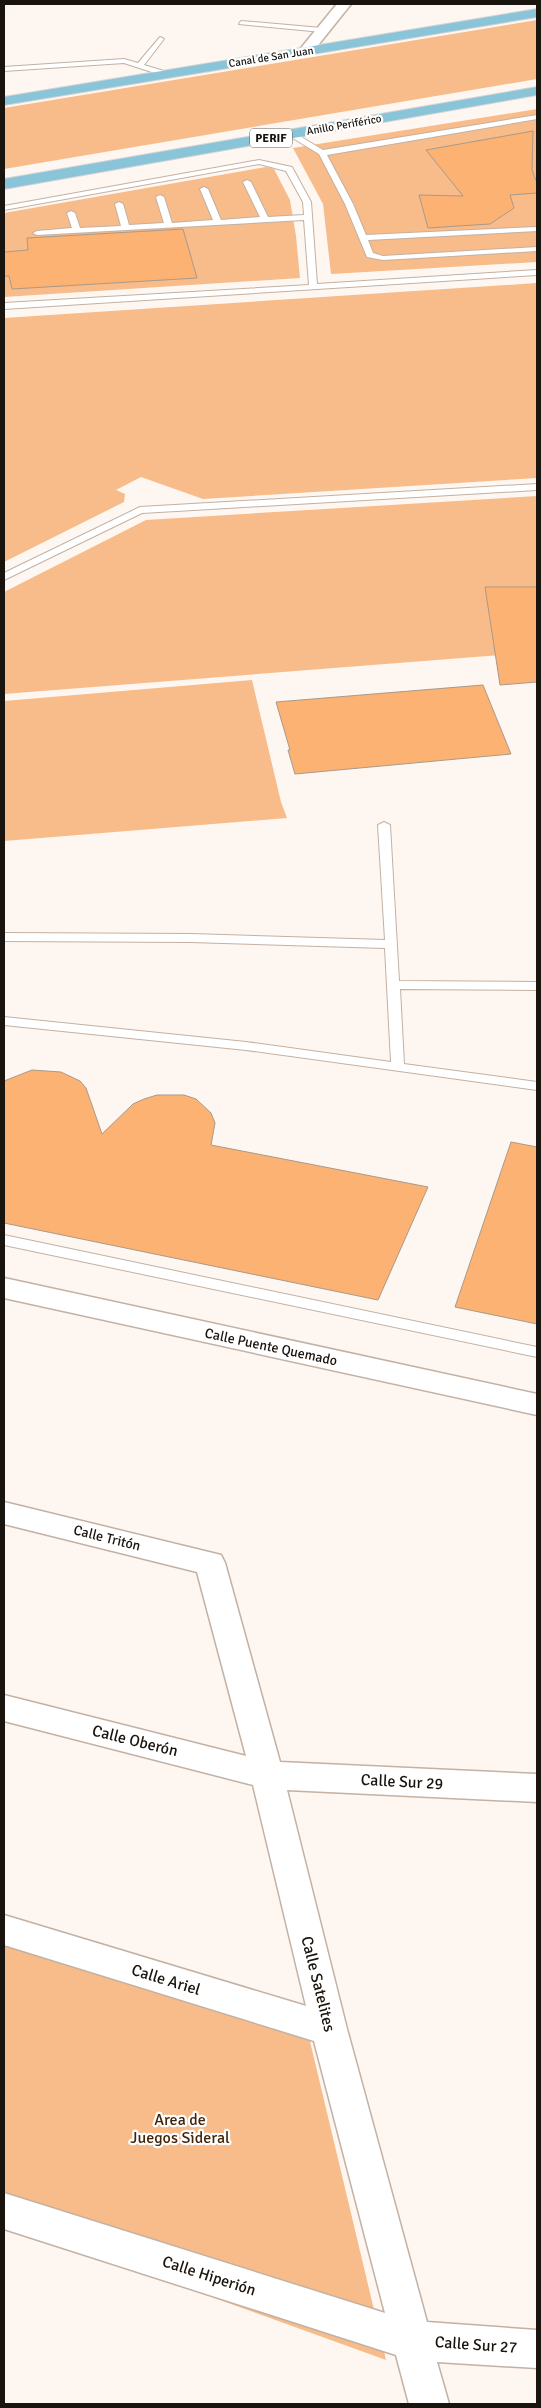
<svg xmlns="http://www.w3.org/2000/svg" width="541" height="2408" font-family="Signika,sans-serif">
  <rect width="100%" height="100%" fill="#fef6f0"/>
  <!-- green -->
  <g fill="#f7bc8a">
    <polygon points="537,20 537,79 4,169 4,108"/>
    <polygon points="537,109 537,262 331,274 323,204 293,148"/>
    <polygon points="266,167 274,169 290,200 296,236 300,278 4,297 4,213"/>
    <polygon points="537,283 537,478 203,499 141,477 116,490 125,494 124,502 4,562 4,318"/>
    <polygon points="537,496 537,652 4,694 4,592 146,520"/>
    <polygon points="252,680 281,802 287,818 4,841 4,701"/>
    <polygon points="4,1929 303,2012 386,2360 4,2222"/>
  </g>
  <!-- building -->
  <g fill="#fbb272" stroke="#aa998a">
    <polygon points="533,131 532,170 537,183 537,193 510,195 514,208 490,224 428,228 419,195 463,196 426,150"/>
    <polygon points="183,229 197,278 12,289 9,276 4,276 4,252 28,250 27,238"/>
    <polygon points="485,587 537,587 537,682 500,685"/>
    <polygon points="483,685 511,754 295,774 288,750 290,750 276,702"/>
    <polygon points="32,1070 61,1072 80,1081 86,1088 102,1134 133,1104 144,1099 157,1095 184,1095 196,1099 211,1113 215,1123 211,1145 428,1187 378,1300 4,1223 4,1081"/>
    <polygon points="511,1142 537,1147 537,1324 455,1307"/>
  </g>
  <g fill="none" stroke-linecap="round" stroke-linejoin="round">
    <defs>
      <g id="service">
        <polygon points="241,21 322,28 326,30 322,32 239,24"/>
        <polygon points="160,37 164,39 144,65 167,72 167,76 164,76 124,63 4,71 4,67 124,59 138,63"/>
        <polygon points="537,115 537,119 327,155 353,204 366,235 537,227 537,231 368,240 373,253 383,256 537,247 537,251 383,260 367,257 345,204 319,154 286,134 293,132 323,150"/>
        <polygon points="259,160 292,167 311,202 317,284 537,270 537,275 4,309 4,303 309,285 304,220 37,235 33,233 37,231 72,228 67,213 71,211 75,213 80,228 121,226 115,204 119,202 123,204 129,225 164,223 156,197 160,195 164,197 172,223 213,220 200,189 204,187 208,189 221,220 260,217 243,182 247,180 251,182 268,217 304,215 303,202 286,171 259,164 4,210 4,206"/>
        <polygon points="537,484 537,490 142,513 4,580 4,573 140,507"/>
        <polygon points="384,822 390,825 399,981 537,982 537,990 400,989 404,1064 537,1082 537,1090 246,1050 4,1025 4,1017 246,1042 391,1062 385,948 190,942 4,941 4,933 190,934 385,940 378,825"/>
        <polygon points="4,1235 537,1347 537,1357 4,1245"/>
      </g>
      <g id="minor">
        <polygon points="337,4 351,4 311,54 301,54 299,51 301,48"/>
        <polygon points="4,1278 537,1394 537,1415 4,1298"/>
        <polygon points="4,1502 221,1555 225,1563 280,1762 537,1774 537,1802 287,1790 347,2029 427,2322 537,2330 537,2368 437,2362 449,2404 409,2404 396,2355 4,2229 4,2193 385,2313 314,2041 4,1945 4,1915 306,2006 253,1785 4,1721 4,1695 246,1756 197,1572 4,1524"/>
      </g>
      <g id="primary">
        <polygon points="537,9 537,17 4,105 4,97"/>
        <polygon points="537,87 537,95 4,189 4,179"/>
      </g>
    </defs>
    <!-- service casing -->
    <use href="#service" stroke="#c3b1a3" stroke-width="2"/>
    <!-- minor casing -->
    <use href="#minor" stroke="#c3b1a3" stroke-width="3"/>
    <!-- primary casing -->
    <use href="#primary" stroke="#d6d5d4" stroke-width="2"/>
    <!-- service -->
    <use href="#service" fill="#fff" fill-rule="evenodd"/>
    <!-- minor -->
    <use href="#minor" fill="#fff" fill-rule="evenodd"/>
    <!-- primary -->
    <use href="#primary" fill="#8ac4d8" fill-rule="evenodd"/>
  </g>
  <g text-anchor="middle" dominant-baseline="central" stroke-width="4.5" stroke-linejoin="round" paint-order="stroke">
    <!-- far-street labels -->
    <g font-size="11" fill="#1a140e" stroke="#fff">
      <text transform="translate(271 57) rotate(-9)">Canal de San Juan</text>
      <text transform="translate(344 125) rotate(-10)">Anillo Periférico</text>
    </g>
    <!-- shield labels -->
    <rect fill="#fff" stroke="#5f5a56" stroke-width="1" x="250" y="128.5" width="42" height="19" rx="4"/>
    <g font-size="12" font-weight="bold" fill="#1a140e">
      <text x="271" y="138">PERIF</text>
    </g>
    <!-- street labels -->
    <g font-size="14" fill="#1a140e" stroke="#fff">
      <text transform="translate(271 1347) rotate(12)">Calle Puente Quemado</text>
      <text transform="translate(107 1538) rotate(14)">Calle Tritón</text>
    </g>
    <!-- near-street labels -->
    <g font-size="16" fill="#1a140e" stroke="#fff">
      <text transform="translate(135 1741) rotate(14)">Calle Oberón</text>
      <text transform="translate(402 1782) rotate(3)">Calle Sur 29</text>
      <text transform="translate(166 1980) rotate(17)">Calle Ariel</text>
      <text transform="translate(318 1984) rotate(76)">Calle Satelites</text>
      <text transform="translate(209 2276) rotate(18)">Calle Hiperión</text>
      <text transform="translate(476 2345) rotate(4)">Calle Sur 27</text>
    </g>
    <!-- near-park labels -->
    <g font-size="16" fill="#412408" stroke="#fff">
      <text x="180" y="2120">Area de<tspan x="180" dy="18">Juegos Sideral</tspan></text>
    </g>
  </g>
  <!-- border -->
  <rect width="541" height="2408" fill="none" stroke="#1a140e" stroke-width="10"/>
</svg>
